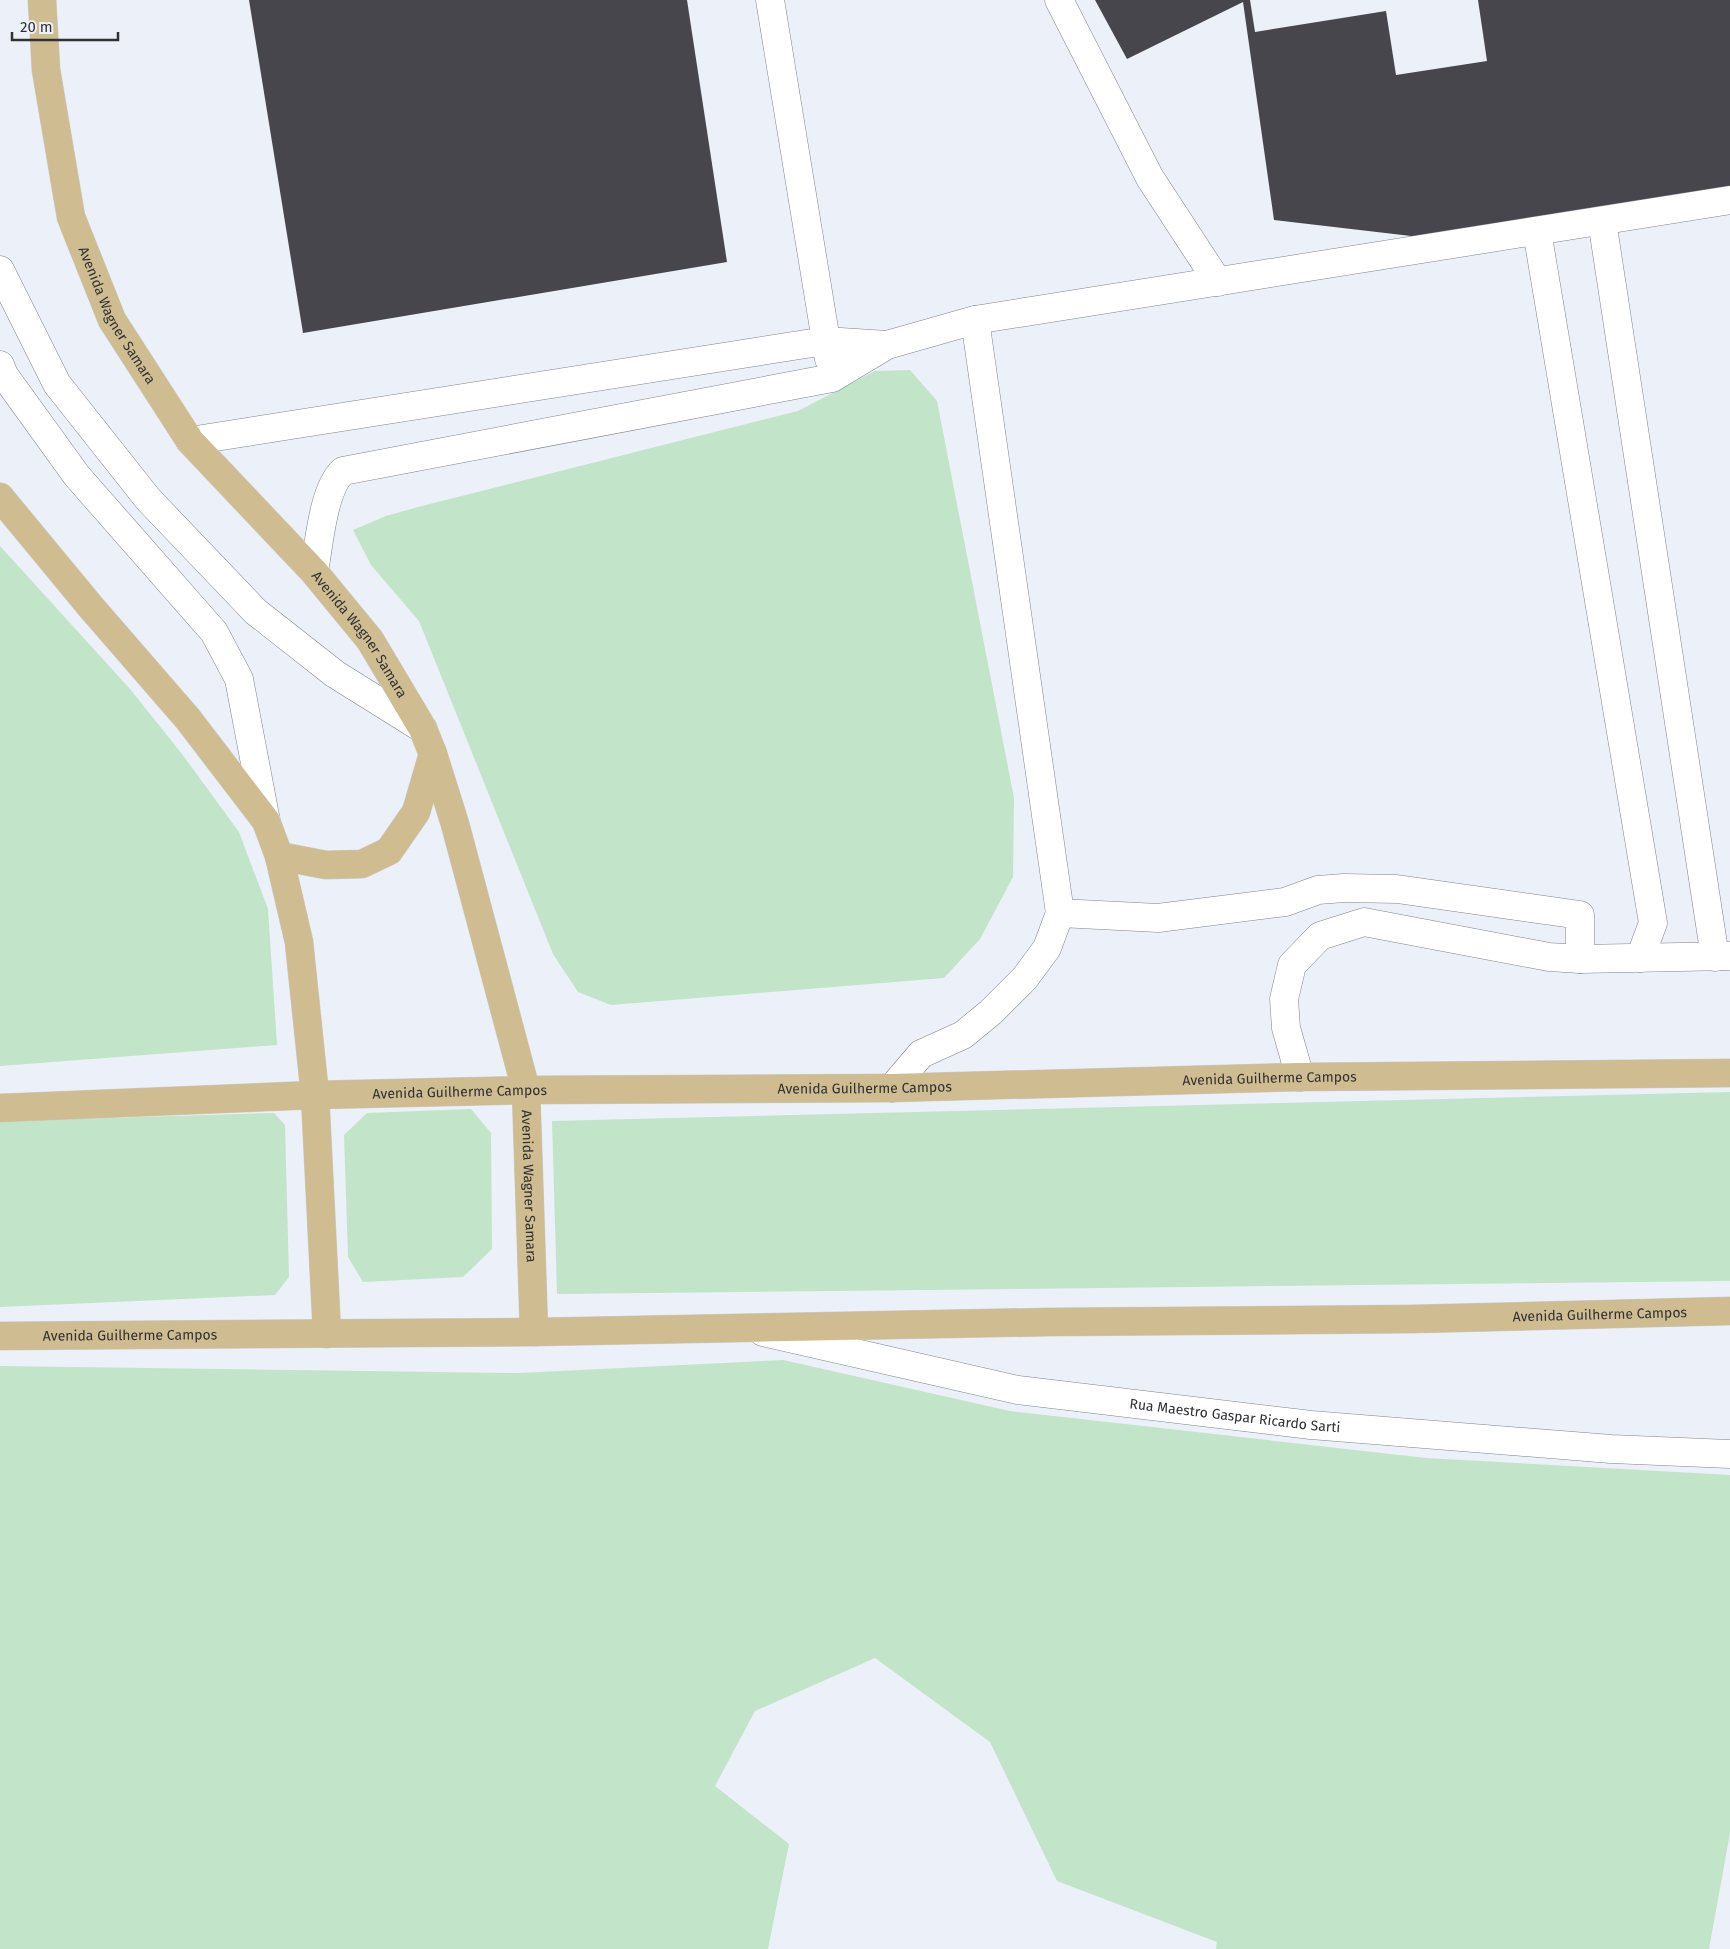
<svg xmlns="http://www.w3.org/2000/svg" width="1730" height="1949" font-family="'Fira Sans',sans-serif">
  <rect width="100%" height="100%" fill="#ecf0f9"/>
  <!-- green -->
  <g fill="#c2e4c9">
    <polygon points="910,370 937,401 1014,798 1013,877 980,939 944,978 611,1005 578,992 553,954 419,621 371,565 353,530 386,516 418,507 798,411 875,371"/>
    <polygon points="0,546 130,689 182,754 239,832 268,909 277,1045 0,1066"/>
    <polygon points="1730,1092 1730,1281 557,1294 552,1121"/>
    <polygon points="471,1109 491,1133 492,1249 463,1277 363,1282 348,1257 344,1135 367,1113"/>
    <polygon points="274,1113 285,1125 289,1277 275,1295 0,1307 0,1121"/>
    <polygon points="783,1360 1010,1411 1426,1458 1730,1475 1730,1833 1709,1949 1216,1949 1217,1942 1057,1881 990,1742 875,1658 755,1711 715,1786 789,1844 768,1949 0,1949 0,1366 519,1373"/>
  </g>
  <!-- building -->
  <g fill="#48464d">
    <polygon points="249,0 687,0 727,262 303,333"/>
    <polygon points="1095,0 1250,0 1255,32 1386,11 1396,75 1487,61 1478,0 1730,0 1730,187 1454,241 1274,220 1243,2 1127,59"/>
  </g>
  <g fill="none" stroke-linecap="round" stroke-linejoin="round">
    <defs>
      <g id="minor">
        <polyline points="770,0 829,359"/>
        <polyline points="1059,0 1150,178 1218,282"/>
        <polyline points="1602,221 1715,957"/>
        <polyline points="1537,231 1653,923 1640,958"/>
        <polyline points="0,270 57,384 148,499 256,612 335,674 423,729"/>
        <polyline points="975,320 1060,913 1158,918 1285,902 1318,890 1344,888 1397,889 1580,915 1580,959"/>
        <polyline points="0,365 4,375 77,476 214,632 239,679 266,821"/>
        <polyline points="190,441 825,341 887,345"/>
        <path d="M314,572C319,545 323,489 343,471L832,378L887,345L975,320L1730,200"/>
        <polyline points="1300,1077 1286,1028 1284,999 1292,965 1320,936 1364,922 1549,957 1580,959 1730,956"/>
        <polyline points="892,1088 921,1054 963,1035 991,1012 1025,978 1047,948 1060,913"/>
        <path id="s1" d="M763,1332L1018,1390L1311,1425L1611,1449L1730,1454"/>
      </g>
      <g id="major">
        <path id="s2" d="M42,0L46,70L71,217L112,320L190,441L314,572L370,640L423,729L433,754L455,824L526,1090L534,1332"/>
        <polyline points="0,497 90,606 188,719 266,821 279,856 299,942 315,1095 327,1334"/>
        <polyline points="279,856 326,865 362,864 389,851 416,812 433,754"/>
        <path id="s3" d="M0,1108L315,1095L526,1090L892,1088L1300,1077L1730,1073"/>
        <path id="s4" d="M0,1336L534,1332L1050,1322L1412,1319L1730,1311"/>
      </g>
    </defs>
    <!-- minor casing -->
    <use href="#minor" stroke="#80838b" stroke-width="29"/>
    <!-- major casing -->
    <use href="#major" stroke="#cdcecf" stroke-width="29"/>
    <!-- minor -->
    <use href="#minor" stroke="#fff" stroke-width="28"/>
    <!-- major -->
    <use href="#major" stroke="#cfbc90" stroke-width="28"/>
  </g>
  <g text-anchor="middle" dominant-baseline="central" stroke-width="5" stroke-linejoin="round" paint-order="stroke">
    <!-- street labels -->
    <g font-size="14" fill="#303135" stroke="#ecf0f9">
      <text stroke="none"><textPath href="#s2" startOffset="328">Avenida Wagner Samara</textPath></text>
      <text stroke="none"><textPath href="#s2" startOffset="732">Avenida Wagner Samara</textPath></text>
      <text stroke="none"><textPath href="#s3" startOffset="1270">Avenida Guilherme Campos</textPath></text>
      <text stroke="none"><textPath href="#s3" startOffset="865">Avenida Guilherme Campos</textPath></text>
      <text stroke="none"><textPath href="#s3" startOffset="460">Avenida Guilherme Campos</textPath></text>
      <text stroke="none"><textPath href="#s2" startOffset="1318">Avenida Wagner Samara</textPath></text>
      <text stroke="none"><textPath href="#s4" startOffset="1600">Avenida Guilherme Campos</textPath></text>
      <text stroke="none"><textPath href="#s4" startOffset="130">Avenida Guilherme Campos</textPath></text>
      <text stroke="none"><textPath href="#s1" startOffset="480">Rua Maestro Gaspar Ricardo Sarti</textPath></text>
    </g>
  </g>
  <!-- scale -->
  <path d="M12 32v8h106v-8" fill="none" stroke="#303135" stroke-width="2.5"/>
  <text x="20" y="32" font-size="15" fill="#303135" stroke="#ecf0f9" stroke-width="4" paint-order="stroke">20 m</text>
</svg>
